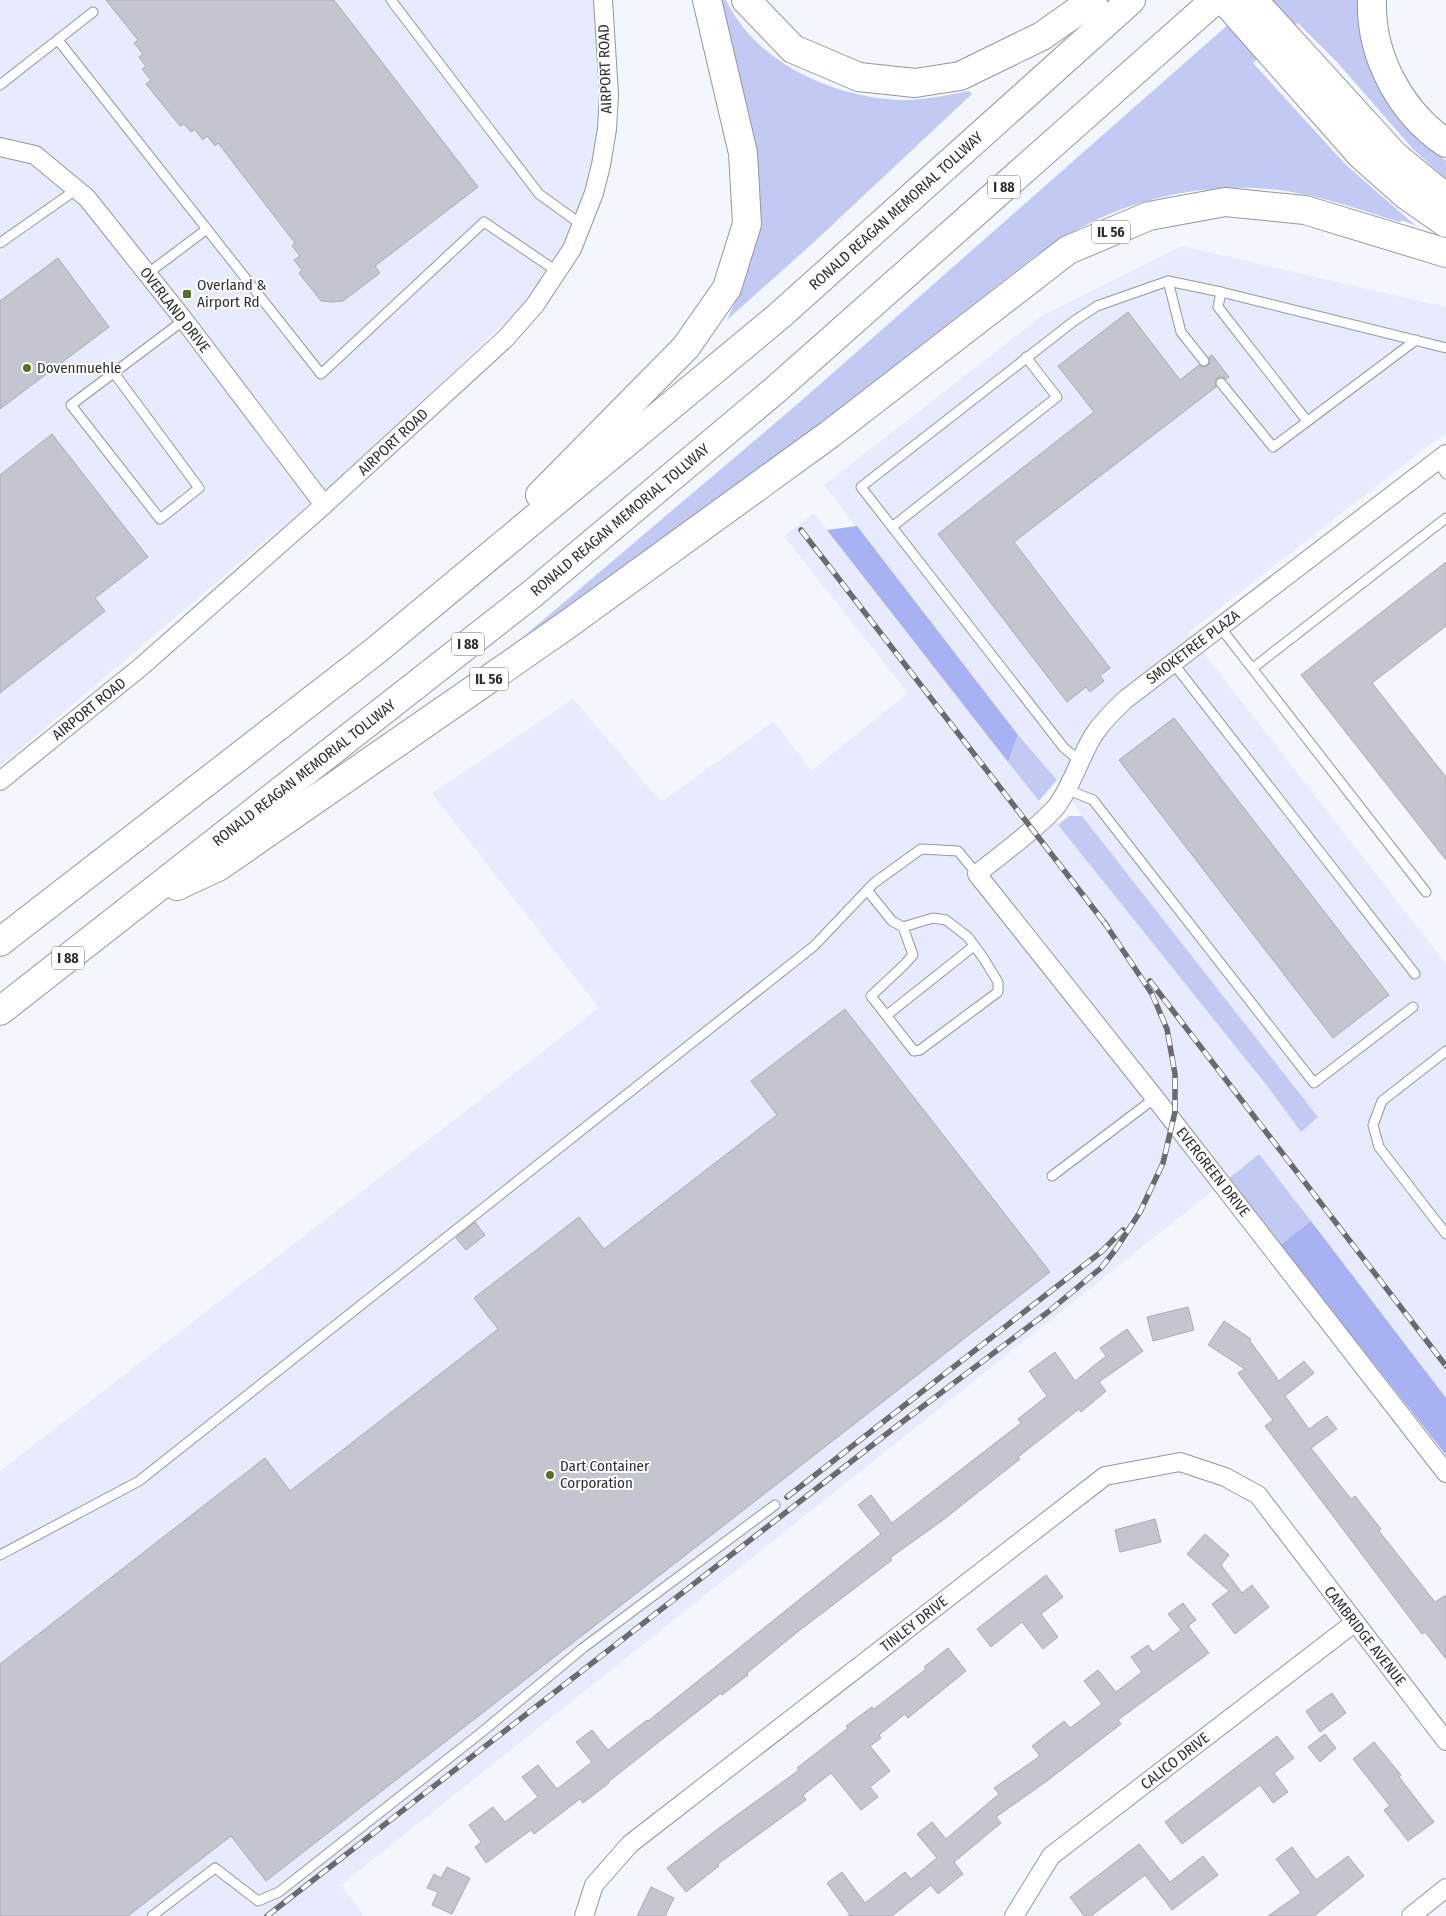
<svg xmlns="http://www.w3.org/2000/svg" width="1446" height="1916" font-family="'Fira Sans Condensed',sans-serif">
  <rect width="100%" height="100%" fill="#f4f6fe"/>
  <!-- built -->
  <g fill="#e8ebfd">
    <polygon points="0,0 596,0 601,123 588,206 552,277 363,458 0,766"/>
    <polygon points="1181,246 1446,307 1446,435 1428,446 1188,633 1446,964 1446,1398 1259,1154 341,1885 364,1916 0,1916 0,1471 599,1008 432,793 573,699 661,802 774,721 811,771 908,693 784,536 814,513 1039,801 1268,1087 1301,1131 1318,1117 1082,816 1057,780 1018,735 824,485 1043,315"/>
  </g>
  <!-- green -->
  <g fill="#c2c9f2">
    <path d="M718,0H726C757,65 839,100 908,100C929,99 949,95 969,91L972,94L813,243L727,320C738,296 749,273 754,248C757,227 761,204 759,183C754,121 734,60 718,0Z"/>
    <path d="M1256,0H1358C1358,66 1393,123 1446,161V179L1412,148L1338,63L1298,23L1253,63L1346,165L1416,226L1402,220L1400,222C1366,212 1332,199 1297,193C1235,181 1166,190 1107,215C1081,226 1058,241 1035,256L835,412L524,641L522,638L801,401Z"/>
    <polygon points="1018,735 1057,780 1039,801 1008,762"/>
    <polygon points="1069,816 1082,816 1318,1117 1301,1132 1268,1087 1058,825"/>
    <polygon points="1259,1154 1311,1221 1280,1245 1228,1179"/>
  </g>
  <!-- forest -->
  <g fill="#a8b2f2">
    <polygon points="857,526 1018,735 1008,762 827,530"/>
    <polygon points="1311,1221 1446,1398 1446,1455 1280,1245"/>
  </g>
  <!-- building -->
  <g fill="#c3c5cf" stroke="#a9abb5">
    <polygon points="106,0 334,0 478,187 375,266 380,273 343,301 332,302 321,301 299,273 302,270 294,260 300,256 292,246 295,243 218,143 215,146 207,136 203,140 195,130 191,132 184,124 180,126 146,84 151,80 142,69 146,67 139,57 143,54 134,43 138,40"/>
    <polygon points="58,258 109,327 0,409 0,301"/>
    <polygon points="1128,312 1180,380 1199,365 1202,367 1207,366 1210,363 1209,357 1212,355 1229,377 1226,379 1223,377 1217,378 1215,381 1216,387 1014,542 1110,668 1100,676 1104,681 1090,692 1086,687 1067,702 938,534 1094,412 1058,366"/>
    <polygon points="52,434 148,557 95,598 105,611 0,693 0,475"/>
    <polygon points="1446,562 1446,626 1372,683 1446,777 1446,860 1301,675"/>
    <polygon points="1174,718 1389,995 1333,1038 1119,760"/>
    <polygon points="845,1009 1050,1272 266,1881 231,1836 128,1916 0,1916 0,1664 265,1458 290,1491 498,1329 474,1298 579,1217 604,1249 777,1115 751,1081"/>
    <polygon points="475,1222 485,1235 466,1250 456,1238"/>
    <polygon points="1188,1307 1194,1330 1153,1341 1147,1317"/>
    <polygon points="1224,1321 1251,1339 1250,1341 1279,1381 1304,1361 1314,1373 1285,1396 1309,1429 1327,1416 1337,1429 1311,1448 1351,1499 1355,1496 1381,1529 1379,1531 1435,1602 1446,1595 1446,1659 1425,1632 1422,1634 1265,1426 1273,1420 1238,1373 1245,1369 1208,1345"/>
    <polygon points="1127,1329 1143,1351 1099,1382 1106,1391 1081,1412 1079,1409 1018,1457 1020,1459 943,1520 890,1558 892,1560 800,1630 747,1673 748,1675 722,1695 721,1693 608,1782 609,1783 583,1803 580,1799 534,1834 531,1830 486,1863 475,1847 481,1842 469,1825 493,1807 505,1822 538,1797 522,1777 538,1765 557,1789 592,1762 576,1742 592,1730 608,1750 647,1720 648,1721 881,1534 858,1505 871,1495 892,1523 1021,1423 1018,1419 1047,1396 1029,1371 1055,1352 1075,1381 1106,1356 1100,1348"/>
    <polygon points="1155,1519 1161,1542 1120,1552 1115,1530"/>
    <polygon points="1205,1534 1229,1555 1221,1565 1242,1593 1252,1585 1269,1607 1235,1634 1212,1604 1229,1591 1187,1554"/>
    <polygon points="1046,1575 1063,1597 1041,1614 1058,1637 1043,1649 1022,1622 991,1647 977,1629"/>
    <polygon points="1183,1603 1196,1620 1188,1626 1209,1653 1118,1720 1121,1724 1047,1781 996,1817 1001,1823 954,1862 963,1874 938,1894 931,1885 892,1916 848,1916 850,1915 827,1883 842,1872 865,1903 905,1872 911,1879 937,1858 917,1834 932,1822 946,1839 999,1794 994,1788 1040,1756 1032,1746 1064,1721 1070,1728 1102,1704 1084,1681 1098,1670 1116,1692 1142,1672 1131,1657 1148,1645 1153,1652 1181,1630 1168,1614"/>
    <polygon points="948,1648 966,1671 908,1718 905,1714 879,1735 881,1738 870,1746 890,1771 870,1787 878,1797 861,1810 831,1773 803,1795 806,1800 718,1864 719,1866 686,1892 667,1868 715,1831 799,1770 797,1768 848,1728 846,1726 872,1707 874,1709 926,1669 924,1667"/>
    <polygon points="1332,1693 1346,1713 1320,1732 1306,1711"/>
    <polygon points="1325,1734 1336,1748 1320,1762 1308,1747"/>
    <polygon points="1277,1736 1294,1758 1274,1773 1288,1792 1273,1803 1260,1785 1182,1844 1165,1822"/>
    <polygon points="1374,1742 1401,1775 1399,1777 1434,1822 1408,1841 1384,1810 1390,1806 1353,1759"/>
    <polygon points="1139,1844 1170,1882 1203,1856 1218,1875 1172,1910 1145,1875 1091,1916 1084,1916 1070,1897"/>
    <polygon points="1292,1847 1316,1880 1348,1856 1364,1876 1314,1916 1268,1916 1301,1893 1276,1859"/>
    <polygon points="447,1867 470,1878 452,1914 432,1905 438,1892 427,1888 434,1874 441,1878"/>
    <polygon points="651,1887 674,1898 665,1916 637,1916"/>
  </g>
  <g fill="none" stroke-linecap="round" stroke-linejoin="round">
    <defs>
      <g id="service">
        <polyline points="391,0 539,194 582,225"/>
        <polyline points="58,40 321,374 484,222 558,272"/>
        <polyline points="0,85 93,12"/>
        <polyline points="0,243 77,189"/>
        <polyline points="147,274 207,229"/>
        <polyline points="1168,281 1181,332 1204,361"/>
        <polyline points="1221,292 1218,307 1307,421"/>
        <polyline points="114,373 199,488 160,519 71,405 184,320"/>
        <polyline points="1221,383 1273,447 1416,340"/>
        <polyline points="1437,460 1446,474"/>
        <polyline points="892,527 1057,397 1026,357"/>
        <polyline points="1220,627 1426,892"/>
        <polyline points="1173,663 1415,974"/>
        <polyline points="1253,668 1446,518"/>
        <polyline points="1080,761 1064,748 861,487 1074,321 1097,306 1168,281 1221,292 1446,348"/>
        <polyline points="1066,789 1093,800 1314,1083 1413,1007"/>
        <polyline points="867,890 892,921 903,927 913,955 904,965 871,996 914,1051 920,1050 998,992 998,982 984,959 968,937 946,920 933,918 903,927"/>
        <polyline points="887,1015 974,946"/>
        <polyline points="1446,1051 1382,1101 1373,1125 1379,1147 1446,1234"/>
        <polyline points="1052,1176 1155,1098"/>
        <polyline points="0,1555 139,1481 814,946 874,883 921,849 958,851 977,874"/>
        <polyline points="152,1916 215,1868 258,1901 279,1892 482,1732 583,1648 775,1505"/>
      </g>
      <g id="minor">
        <polyline points="0,147 35,155 87,198 184,320 324,505"/>
        <path d="M1446,454L1126,699C1114,710 1102,722 1093,736C1079,759 1072,786 1056,807C1037,829 1000,855 977,874L1155,1098L1446,1473"/>
        <polyline points="0,781 142,666 324,505 506,338 535,305 572,249 594,193 601,165 607,129 609,94 603,0"/>
        <polyline points="584,1916 594,1885 630,1844 1105,1476 1180,1462 1225,1477 1258,1495 1446,1741"/>
        <polyline points="1014,1916 1051,1856 1354,1623"/>
        <polyline points="1411,1916 1446,1888"/>
      </g>
      <g id="motorway">
        <polyline points="746,0 793,49 859,77 915,83 960,76 1042,36 1093,0"/>
        <polyline points="1224,0 1361,155 1406,195 1446,223"/>
        <polyline points="1253,0 1394,155 1446,198"/>
        <path d="M1372,0C1370,55 1400,112 1446,143"/>
        <polyline points="540,495 686,347 727,288 747,224 743,153 707,0"/>
        <polyline points="177,886 218,867 564,627 830,434 1068,250 1149,216 1225,202 1305,210 1446,253"/>
        <polyline points="0,942 374,652 779,316 1131,0"/>
        <polyline points="0,1011 532,594 774,391 1215,0"/>
      </g>
    </defs>
    <!-- service casing -->
    <use href="#service" stroke="#9496a0" stroke-width="11"/>
    <!-- minor casing -->
    <use href="#minor" stroke="#9496a0" stroke-width="20"/>
    <!-- motorway casing -->
    <use href="#motorway" stroke="#9496a0" stroke-width="30"/>
    <!-- service -->
    <use href="#service" stroke="#fff" stroke-width="9"/>
    <!-- minor -->
    <use href="#minor" stroke="#fff" stroke-width="18"/>
    <!-- motorway -->
    <use href="#motorway" stroke="#fff" stroke-width="28"/>
    <defs>
      <g id="rail">
        <polyline points="801,530 1107,926"/>
        <polyline points="1150,981 1446,1366"/>
        <polyline points="787,1497 1101,1252 1123,1230"/>
        <polyline points="267,1916 893,1429 1048,1312 1101,1268 1116,1249 1140,1212 1163,1163 1175,1112 1175,1074 1167,1029 1152,994 1104,922"/>
      </g>
    </defs>
    <!-- rail casing -->
    <use href="#rail" stroke="#696b70" stroke-width="5.5"/>
    <!-- rail -->
    <use href="#rail" stroke="#fff" stroke-width="4" stroke-dasharray="11" stroke-linecap="butt"/>
  </g>
  <!-- markers -->
  <g fill="#547125" stroke="#fff" stroke-width="2">
    <rect x="182" y="289" width="10" height="10" rx="2.5"/>
    <circle cx="27" cy="368" r="5"/>
    <circle cx="550" cy="1475" r="5"/>
  </g>
  <g text-anchor="middle" dominant-baseline="central" stroke-width="4" stroke-linejoin="round" paint-order="stroke">
    <!-- shield labels -->
    <g fill="#fff" stroke="#6d6d70" stroke-width="1">
      <rect x="988" y="175.5" width="32" height="23" rx="4"/>
      <rect x="1092" y="220.5" width="38" height="23" rx="4"/>
      <rect x="452" y="632.5" width="32" height="23" rx="4"/>
      <rect x="470" y="667.5" width="38" height="23" rx="4"/>
      <rect x="52" y="946.5" width="32" height="23" rx="4"/>
    </g>
    <g font-size="14" font-weight="bold" fill="#2e2f33">
      <text x="1004" y="187">I 88</text>
      <text x="1111" y="232">IL 56</text>
      <text x="468" y="644">I 88</text>
      <text x="489" y="679">IL 56</text>
      <text x="68" y="958">I 88</text>
    </g>
    <!-- street labels -->
    <g font-size="15" fill="#2e2f33" stroke="#fff">
      <text transform="translate(605 69) rotate(-92)">AIRPORT ROAD</text>
      <text transform="translate(896 211) rotate(-42)">RONALD REAGAN MEMORIAL TOLLWAY</text>
      <text transform="translate(175 310) rotate(52)">OVERLAND DRIVE</text>
      <text transform="translate(393 442) rotate(-43)">AIRPORT ROAD</text>
      <text transform="translate(620 520) rotate(-40)">RONALD REAGAN MEMORIAL TOLLWAY</text>
      <text transform="translate(1193 647) rotate(-37)">SMOKETREE PLAZA</text>
      <text transform="translate(89 709) rotate(-39)">AIRPORT ROAD</text>
      <text transform="translate(304 773) rotate(-38)">RONALD REAGAN MEMORIAL TOLLWAY</text>
      <text transform="translate(1213 1172) rotate(52)">EVERGREEN DRIVE</text>
      <text transform="translate(914 1624) rotate(-38)">TINLEY DRIVE</text>
      <text transform="translate(1365 1636) rotate(52)">CAMBRIDGE AVENUE</text>
      <text transform="translate(1175 1761) rotate(-38)">CALICO DRIVE</text>
    </g>
    <!-- poi labels -->
    <g font-size="15" fill="#2e2f33" stroke="#fff" text-anchor="start">
      <text x="197" y="285">Overland &amp;<tspan x="197" dy="17">Airport Rd</tspan></text>
      <text x="37" y="368">Dovenmuehle</text>
      <text x="560" y="1466">Dart Container<tspan x="560" dy="17">Corporation</tspan></text>
    </g>
  </g>
</svg>
